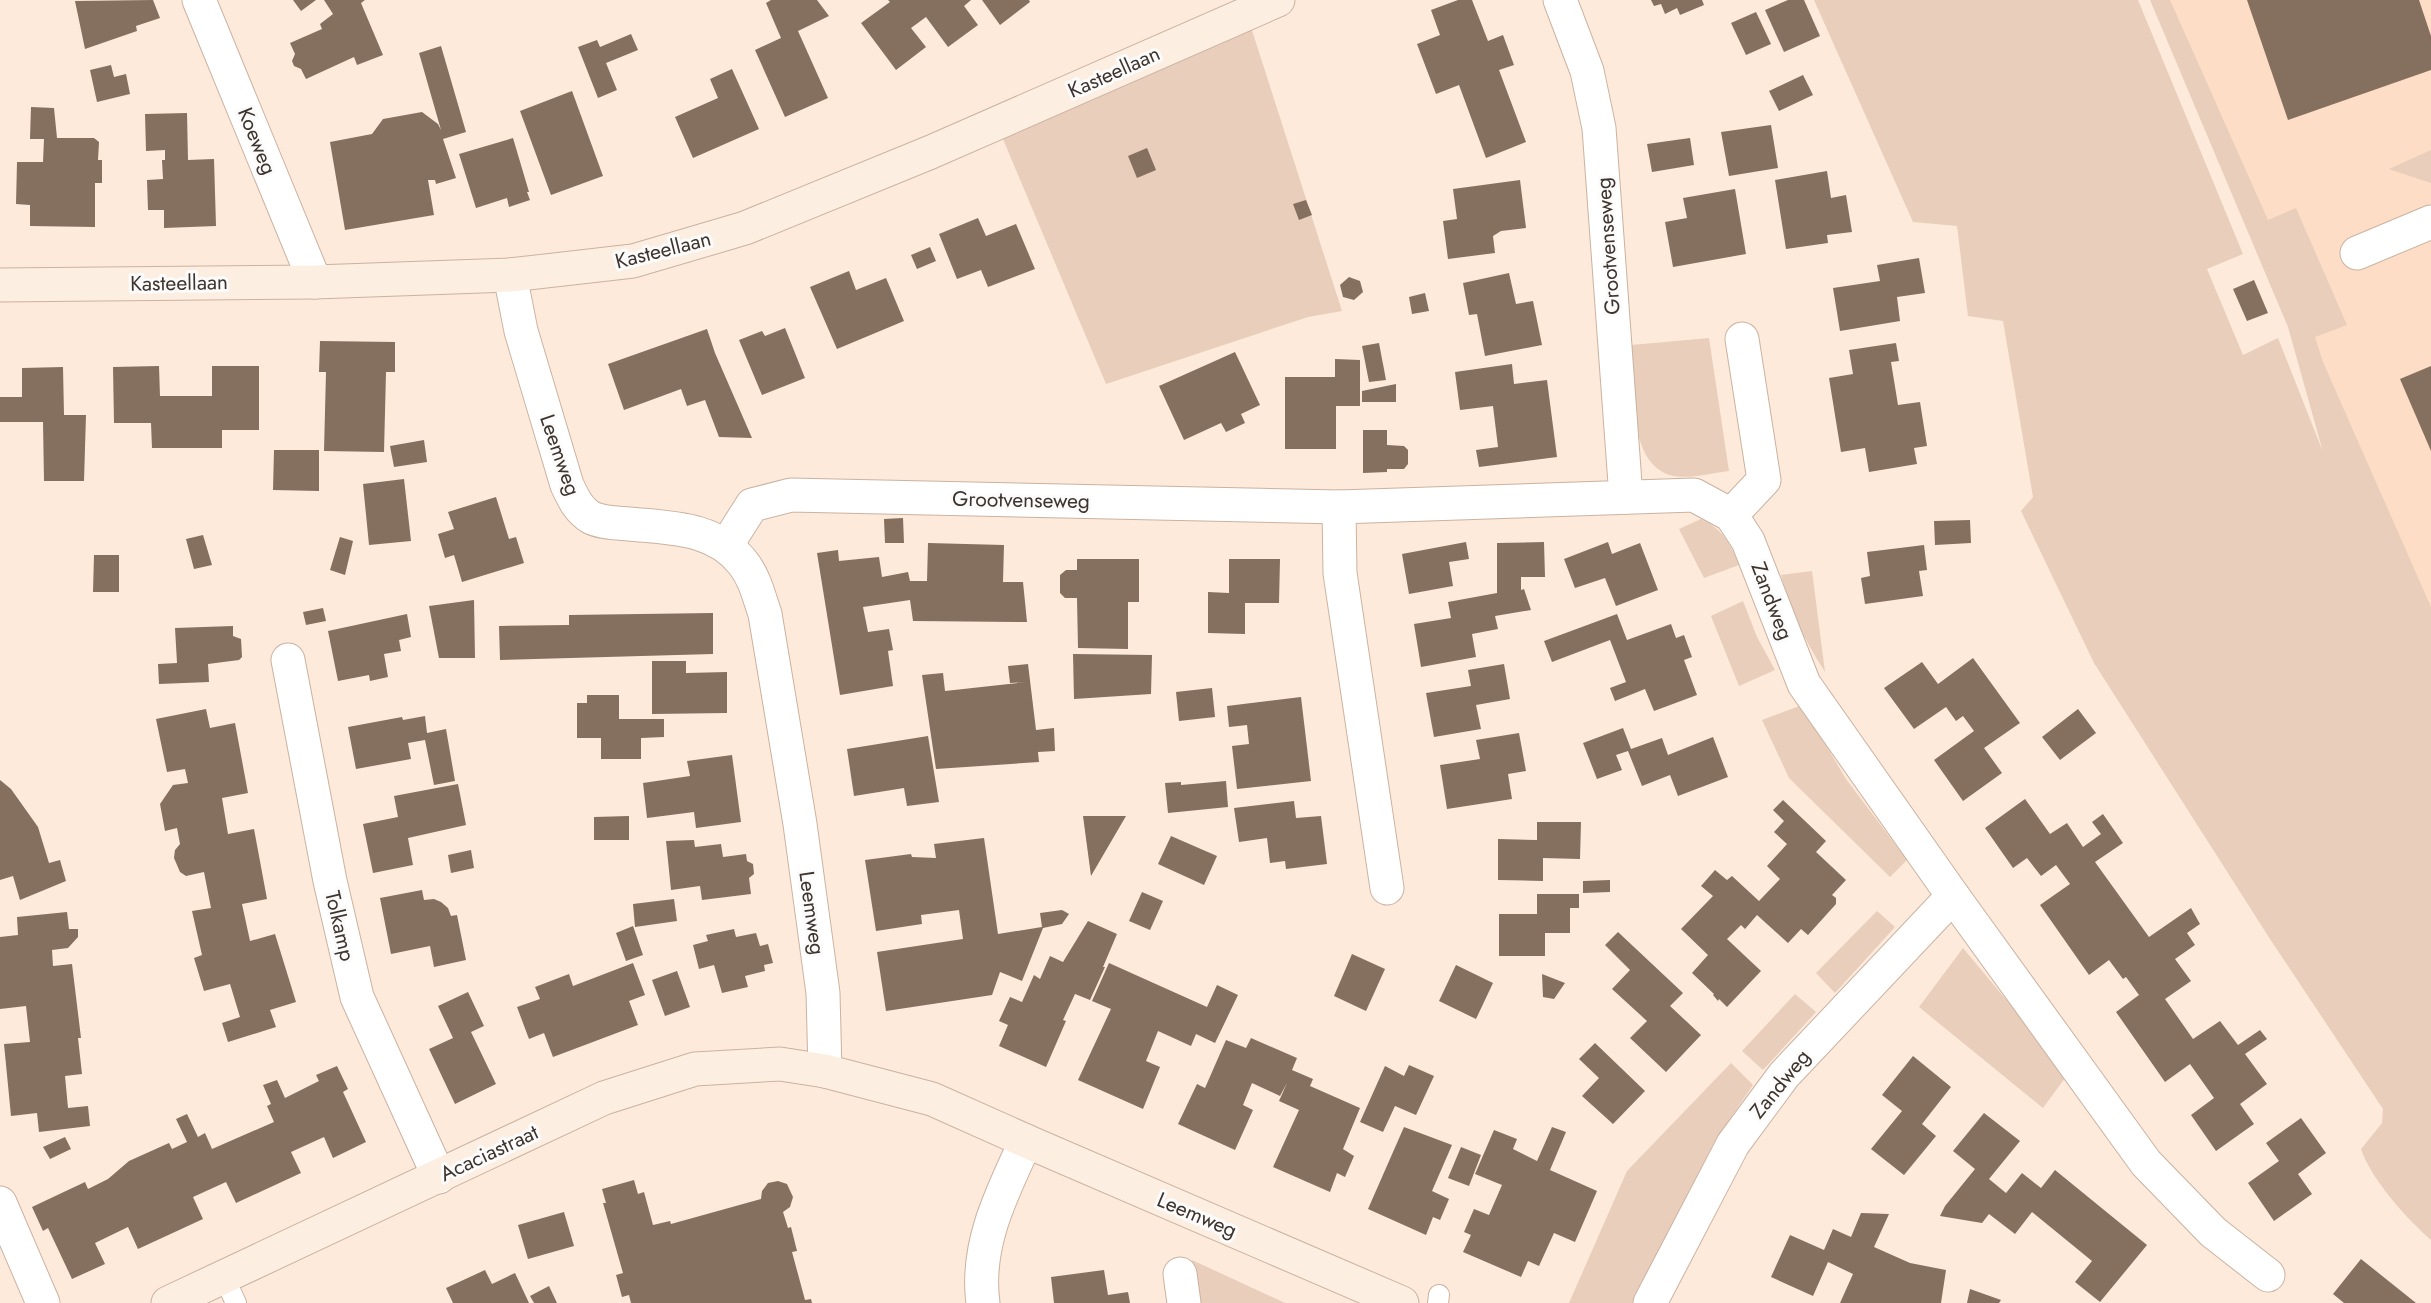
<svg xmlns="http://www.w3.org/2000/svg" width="2431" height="1303" font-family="Jost,sans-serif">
  <rect width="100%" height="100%" fill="#feeadb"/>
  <!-- built -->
  <polygon fill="#fdddc5" points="2168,0 2431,0 2431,641"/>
  <!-- green -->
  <g fill="#e8cebb">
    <path d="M1814,0H2138L2243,254L2207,269L2243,355L2278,338L2323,452L2288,327L2150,0H2170L2268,220L2296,208L2347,325L2315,337L2323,362L2431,607V1240C2407,1219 2371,1179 2361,1149L2382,1123L2383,1109L2270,939L2094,663L2021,511L2033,497L2003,321L1968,316L1957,226L1913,222Z"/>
    <polygon points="1250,24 1342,311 1308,317 1106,384 1000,132"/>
    <polygon points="2431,150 2431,183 2389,169"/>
    <path d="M1709,338L1729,471C1714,473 1688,479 1674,476C1626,467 1634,383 1631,345Z"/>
    <path d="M1701,519C1723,529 1730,544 1739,565L1704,578L1679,529Z"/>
    <path d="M1812,571L1825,672C1803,637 1792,615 1781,575Z"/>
    <polygon points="1743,601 1757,637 1775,670 1739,686 1711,616"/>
    <polygon points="1802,705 1846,779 1907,860 1890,877 1789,778 1762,720"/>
    <polygon points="1877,911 1895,927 1835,993 1816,973"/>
    <polygon points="1963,948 2068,1074 2043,1108 1919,1007"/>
    <polygon points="1795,994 1816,1012 1763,1070 1742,1051"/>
    <polygon points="1731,1063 1753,1085 1716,1139 1633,1303 1569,1303 1627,1171"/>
    <polygon points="1192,1260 1285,1303 1196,1303"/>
  </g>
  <!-- building -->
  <g fill="#856f5f">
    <polygon points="153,0 160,18 136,26 137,31 85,49 75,1"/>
    <polygon points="293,0 316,0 301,11"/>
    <polygon points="324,0 365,0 361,3 383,55 357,65 354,57 306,79 301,69 294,66 292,61 295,54 290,43 322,29 320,24 333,14"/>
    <polygon points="771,0 817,0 829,16 798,31 828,98 785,117 755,50 781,38 766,3"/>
    <polygon points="888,0 971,0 964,6 978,25 948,47 926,17 911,28 926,47 896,70 861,23 890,2"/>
    <polygon points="982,0 1029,0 1030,2 1000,25"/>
    <polygon points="1458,0 1472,0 1488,41 1503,35 1514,65 1499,70 1526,142 1486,158 1459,85 1436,94 1417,44 1440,35 1431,10"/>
    <polygon points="1651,0 1702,0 1704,5 1680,15 1677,8 1665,14 1661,4 1654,6"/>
    <polygon points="1788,0 1804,0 1820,36 1784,52 1765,10"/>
    <polygon points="2247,0 2419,0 2431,36 2431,70 2288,120"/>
    <polygon points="1756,12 1771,44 1746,55 1731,23"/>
    <polygon points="631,34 638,50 606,63 617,90 598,98 578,47 597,40 600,47"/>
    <polygon points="441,46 466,132 443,139 456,178 436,184 435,180 428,180 434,215 345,230 330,142 372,134 383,119 422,112 438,124 441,130 419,53"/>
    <polygon points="111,65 114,77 126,74 130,94 97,102 90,70"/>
    <polygon points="732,69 759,129 693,158 675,117 718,98 710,79"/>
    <polygon points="1803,75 1813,95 1779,111 1769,91"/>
    <polygon points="572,91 603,176 551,195 520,111"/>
    <polygon points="31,107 54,108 57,138 94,138 99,142 98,160 102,160 102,183 95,183 95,227 30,226 30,205 16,204 17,162 43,162 44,139 30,139"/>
    <polygon points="187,113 188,160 214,159 216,226 164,228 164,210 148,210 147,180 163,179 162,160 165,160 165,150 146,151 145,114"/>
    <polygon points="1771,125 1778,168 1729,176 1721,132"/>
    <polygon points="513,138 529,192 527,192 530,200 509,207 507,198 476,208 459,154"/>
    <polygon points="1690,138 1694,165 1652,172 1647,144"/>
    <polygon points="1147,148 1156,170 1137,178 1128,156"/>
    <polygon points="1827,171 1831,198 1846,195 1852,232 1827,235 1828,243 1786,249 1775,180"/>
    <polygon points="1520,180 1526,228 1501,231 1493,236 1495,253 1448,259 1443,221 1457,219 1453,189"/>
    <polygon points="1735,189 1746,254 1673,267 1665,222 1687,218 1683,198"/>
    <polygon points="1306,200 1312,215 1299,220 1293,204"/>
    <polygon points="978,218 986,236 1016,224 1035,269 988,287 981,270 957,279 939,234"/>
    <polygon points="930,247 936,261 917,269 911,255"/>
    <polygon points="1919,258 1925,293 1897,297 1900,321 1840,331 1833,288 1880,281 1877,265"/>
    <polygon points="849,271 856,290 886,278 904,321 837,349 810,287"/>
    <polygon points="1509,273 1516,304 1533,301 1542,345 1485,356 1477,314 1469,315 1463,283"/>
    <polygon points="1349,277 1360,281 1363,292 1354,300 1343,297 1340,285"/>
    <polygon points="2254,280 2268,313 2247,321 2233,289"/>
    <polygon points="1425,293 1429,311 1412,314 1409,297"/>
    <polygon points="785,328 805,378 762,395 739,340 762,331 765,336"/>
    <polygon points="707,329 715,353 752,438 719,437 705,400 687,406 681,389 624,410 608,364"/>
    <polygon points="320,341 395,342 395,372 386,372 384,452 324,451 326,372 319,372"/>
    <polygon points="1379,343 1386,380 1369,382 1362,346"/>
    <polygon points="1896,343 1899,361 1891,362 1898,405 1920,402 1927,446 1914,448 1917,464 1869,472 1865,448 1841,452 1829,378 1853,374 1849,350"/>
    <polygon points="1235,352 1260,405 1241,414 1245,423 1226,432 1221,423 1184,440 1159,386"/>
    <polygon points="1335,359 1360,360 1360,406 1336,406 1336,449 1285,449 1285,377 1335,377"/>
    <polygon points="1512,364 1514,384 1547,380 1557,457 1479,467 1476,450 1498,447 1493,406 1460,410 1455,372"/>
    <polygon points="159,366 160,396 212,396 212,366 259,366 259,430 222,430 222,448 152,448 151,423 114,423 113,367"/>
    <polygon points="2431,366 2431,451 2400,379"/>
    <polygon points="63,367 64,415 86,415 84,481 44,481 43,422 0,422 0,397 22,397 22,368"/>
    <polygon points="1396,384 1396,402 1362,402 1362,391"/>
    <polygon points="1363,430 1387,430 1387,445 1404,446 1408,450 1408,464 1404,469 1387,469 1387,472 1363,473"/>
    <polygon points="424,440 427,462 394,467 390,446"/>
    <polygon points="274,450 319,450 319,491 273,490"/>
    <polygon points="404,479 411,541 369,545 363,484"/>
    <polygon points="496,497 509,539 516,537 524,563 462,582 454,555 445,558 438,534 454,529 448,512"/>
    <polygon points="903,518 904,543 885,543 884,519"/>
    <polygon points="1970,520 1971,543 1935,545 1934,521"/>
    <polygon points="203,535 212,565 194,569 186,539"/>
    <polygon points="340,537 353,541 345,575 330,570"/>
    <polygon points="1466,542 1469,559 1449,562 1453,586 1409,594 1402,554"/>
    <polygon points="1544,542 1545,577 1521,577 1521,590 1524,589 1531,610 1495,616 1498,629 1472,634 1476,657 1421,667 1414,624 1451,618 1448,602 1497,593 1497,543"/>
    <polygon points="1608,542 1612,554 1640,543 1658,590 1616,606 1605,578 1575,588 1564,559"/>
    <polygon points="928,543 1004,545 1003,582 1023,582 1027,622 913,621 910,600 863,607 868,632 889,629 893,650 888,651 893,686 840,695 817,553 838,550 839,561 879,557 882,577 908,572 910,581 927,581"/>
    <polygon points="1924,545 1927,570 1919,571 1923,596 1865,604 1861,578 1870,576 1867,552"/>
    <polygon points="94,555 119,555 119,592 93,592"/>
    <polygon points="1077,559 1139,559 1139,602 1128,602 1128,649 1078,648 1077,598 1065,598 1060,593 1060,575 1066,570 1077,570"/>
    <polygon points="1229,559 1280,559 1279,603 1245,603 1245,634 1208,633 1208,592 1229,593"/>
    <polygon points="474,600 475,658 439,658 429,606"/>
    <polygon points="323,608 326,621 306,625 303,612"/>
    <polygon points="713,613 713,654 500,660 499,626 569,625 569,615"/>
    <polygon points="407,614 411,637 399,640 401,651 384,654 388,677 370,681 369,675 338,681 328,631"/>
    <polygon points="1617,614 1627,640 1671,624 1676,638 1684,635 1692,657 1684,660 1697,695 1654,711 1645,689 1615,701 1610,688 1626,682 1610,640 1552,662 1544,641"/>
    <polygon points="233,626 233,636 241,639 242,657 239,660 208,664 209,682 159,684 158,664 177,663 175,628"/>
    <polygon points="1073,654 1152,655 1151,694 1074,699"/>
    <polygon points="1973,658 2020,723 1984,748 2002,773 1963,801 1934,760 1974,731 1963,716 1956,721 1946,707 1914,729 1884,688 1922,662 1938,684"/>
    <polygon points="652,661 686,661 686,673 727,672 727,713 652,714"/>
    <polygon points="1028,664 1036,730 1054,728 1055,751 1038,752 1039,762 936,769 922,675 943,673 945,691 1026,682 1010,683 1008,666"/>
    <polygon points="1504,664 1510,699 1476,705 1481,729 1434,737 1426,693 1471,686 1468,670"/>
    <polygon points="1212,688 1215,717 1179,721 1176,692"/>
    <polygon points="587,695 619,695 619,719 664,719 664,737 641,738 641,759 601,759 601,738 577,738 577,703 587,703"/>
    <polygon points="1301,697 1311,781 1237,789 1232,746 1249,744 1247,725 1229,727 1227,706"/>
    <polygon points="206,709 210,728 235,723 248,793 222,798 228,834 254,829 267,899 242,904 250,941 275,934 296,1002 270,1010 276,1027 228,1042 222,1023 240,1017 230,984 204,991 194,958 202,955 192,911 211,908 204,872 186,876 180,872 174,858 175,850 180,844 177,828 165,831 160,804 173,785 188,783 185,769 167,772 156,719"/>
    <polygon points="2078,709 2096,733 2060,760 2042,737"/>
    <polygon points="425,716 427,733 446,729 455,781 434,785 425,740 408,743 411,759 356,769 348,727 402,717 403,720"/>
    <polygon points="1623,728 1631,749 1662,738 1668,755 1713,737 1728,777 1678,796 1670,775 1642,786 1628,751 1616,755 1622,770 1597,779 1583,743"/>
    <polygon points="1519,733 1526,771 1508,774 1512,799 1447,809 1440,765 1480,759 1476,740"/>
    <polygon points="928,736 939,802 907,806 904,788 854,796 847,749"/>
    <polygon points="732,755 741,822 696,828 694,812 647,818 643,783 690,776 687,761"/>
    <polygon points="0,780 11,789 38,827 49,863 60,860 66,881 20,900 13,876 0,880"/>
    <polygon points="1226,781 1228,807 1168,813 1165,783 1181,782 1181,785"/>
    <polygon points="458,784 466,825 408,838 413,865 373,873 363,824 398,817 394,796"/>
    <polygon points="2025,799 2050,834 2067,823 2083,847 2101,834 2092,822 2103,814 2123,843 2095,862 2149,937 2191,908 2200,924 2187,933 2195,945 2175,959 2191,981 2165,999 2193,1039 2220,1021 2238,1045 2260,1030 2267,1039 2245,1054 2267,1084 2240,1104 2254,1124 2216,1151 2191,1115 2214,1098 2190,1064 2165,1082 2116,1012 2139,995 2126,977 2123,979 2109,960 2089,975 2040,905 2070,884 2056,865 2041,876 2027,858 2013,868 1985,828"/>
    <polygon points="1783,800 1826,841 1816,852 1846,880 1832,895 1836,898 1836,904 1808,935 1801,929 1788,943 1757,915 1745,929 1741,925 1727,939 1761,971 1727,1007 1719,999 1718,1001 1713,995 1714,994 1692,973 1708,955 1681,929 1713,896 1701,886 1715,870 1727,880 1732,876 1759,901 1780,879 1767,866 1787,844 1774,832 1784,821 1773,810"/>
    <polygon points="1294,801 1296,818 1321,816 1327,864 1286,869 1285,861 1270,863 1267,838 1239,842 1234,808"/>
    <polygon points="629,816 629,840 594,840 594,817"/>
    <polygon points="1083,816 1126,816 1091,876"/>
    <polygon points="1537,822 1581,822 1580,859 1543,858 1543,881 1498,880 1498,839 1537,840"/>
    <polygon points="1171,836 1217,856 1204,885 1158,864"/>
    <polygon points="984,838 998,934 1042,927 1040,913 1062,910 1069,914 1062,924 1043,928 1022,981 1000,972 992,995 886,1011 877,952 963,939 959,910 921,915 922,924 876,931 865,860 911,854 912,857 936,858 934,844"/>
    <polygon points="694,840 695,847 721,844 723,857 746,854 747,861 753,864 754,874 749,878 751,894 702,900 700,886 671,890 666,841"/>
    <polygon points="471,850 474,868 451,873 448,855"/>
    <polygon points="1610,880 1610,892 1583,893 1583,881"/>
    <polygon points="422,890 424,900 434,899 441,902 448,908 451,916 457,915 466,960 434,967 430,946 391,954 380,898"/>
    <polygon points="1142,892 1163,901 1150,930 1129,921"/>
    <polygon points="1537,894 1579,894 1579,908 1570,908 1570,933 1545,933 1545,956 1499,956 1499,914 1537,914"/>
    <polygon points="674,899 677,921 635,927 633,904"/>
    <polygon points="67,912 69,929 78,929 78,937 68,948 52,950 53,966 72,964 81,1038 78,1038 82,1074 65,1076 68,1108 88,1106 90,1126 39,1132 37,1113 11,1116 4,1044 30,1042 26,1006 0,1009 0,937 18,935 17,917"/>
    <polygon points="1088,921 1117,934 1103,967 1105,967 1090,1000 1075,994 1063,1020 1066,1021 1046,1067 999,1046 1008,1025 999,1021 1010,997 1022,1002 1034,975 1040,979 1050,956 1063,962"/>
    <polygon points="633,926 643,955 626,961 616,933"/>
    <polygon points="734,929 736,937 756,933 760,946 768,944 773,963 764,965 765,971 745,976 748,987 722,993 714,965 699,969 693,945 708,941 706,935"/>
    <polygon points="1618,932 1683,993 1670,1006 1701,1035 1666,1072 1630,1038 1647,1021 1612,989 1630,970 1605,945"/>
    <polygon points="1352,954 1385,969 1366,1011 1334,996"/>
    <polygon points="633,963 645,995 629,1001 638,1025 553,1057 544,1033 529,1039 517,1007 540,999 535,987 569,974 573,986"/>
    <polygon points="1109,963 1207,1007 1217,985 1238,995 1215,1043 1196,1034 1191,1046 1158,1031 1146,1061 1160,1067 1143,1109 1078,1080 1111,1009 1092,1001"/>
    <polygon points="1456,965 1493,983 1476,1019 1439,1001"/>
    <polygon points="677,971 690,1007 665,1016 652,980"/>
    <polygon points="1542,974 1565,983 1554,999 1543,997"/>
    <polygon points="468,992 484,1026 471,1032 496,1084 455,1104 429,1049 453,1038 438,1006"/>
    <polygon points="1251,1038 1297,1058 1292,1070 1313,1079 1310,1086 1360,1108 1343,1149 1354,1156 1345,1177 1337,1173 1330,1192 1273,1167 1299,1110 1279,1101 1287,1083 1280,1096 1252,1083 1243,1105 1253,1110 1235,1150 1178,1124 1197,1084 1205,1088 1226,1040 1246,1048"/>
    <polygon points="1595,1043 1645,1091 1613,1124 1582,1096 1599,1078 1579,1059"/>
    <polygon points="1913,1056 1951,1087 1922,1124 1936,1136 1904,1175 1871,1149 1902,1111 1882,1095"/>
    <polygon points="1409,1065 1434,1076 1416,1115 1395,1106 1383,1132 1360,1122 1385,1066 1404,1076"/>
    <polygon points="337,1066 348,1089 343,1092 366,1142 333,1158 324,1137 291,1152 301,1173 236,1203 226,1182 193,1197 203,1219 138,1249 128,1227 95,1243 105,1264 72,1279 48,1228 43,1231 32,1207 85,1182 88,1189 108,1179 129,1161 169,1143 172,1149 187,1142 176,1119 187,1114 198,1137 205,1133 212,1149 274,1122 267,1106 271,1104 263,1085 277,1080 285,1098 319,1081 316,1075"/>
    <polygon points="1984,1113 2020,1141 1989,1179 2006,1193 2022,1173 2041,1188 2055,1170 2147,1245 2100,1302 2075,1282 2092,1261 2032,1212 2015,1234 1989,1214 1982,1223 1940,1216 1945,1206 1975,1169 1953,1151"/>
    <polygon points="2301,1118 2326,1153 2298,1174 2312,1194 2274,1221 2248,1183 2279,1161 2266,1143"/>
    <polygon points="1404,1127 1452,1145 1432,1191 1449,1199 1440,1220 1433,1217 1426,1235 1368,1209"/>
    <polygon points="1552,1127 1566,1132 1550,1170 1597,1191 1575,1242 1554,1233 1539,1266 1528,1261 1521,1277 1463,1252 1471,1235 1464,1232 1474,1209 1489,1215 1502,1185 1475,1174 1494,1130 1517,1139 1513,1149 1537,1161"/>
    <polygon points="65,1137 71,1149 50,1159 43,1147"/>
    <polygon points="1461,1147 1481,1155 1469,1186 1448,1178"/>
    <polygon points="634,1180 638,1194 644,1192 653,1225 670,1221 671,1224 761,1199 762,1191 768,1183 778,1181 787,1184 793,1197 790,1207 783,1212 788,1228 791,1227 797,1251 792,1252 805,1300 811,1299 812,1303 631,1303 629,1295 622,1297 616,1275 623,1273 603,1203 606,1203 602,1189"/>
    <polygon points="564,1212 574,1246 528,1259 518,1225"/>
    <polygon points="1861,1213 1889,1214 1874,1247 1910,1263 1946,1270 1941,1303 1840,1303 1853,1274 1828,1262 1813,1296 1771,1277 1790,1235 1824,1250 1833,1229 1851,1237"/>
    <polygon points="2361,1259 2416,1303 2344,1303 2333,1294"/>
    <polygon points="485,1270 492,1284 515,1273 529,1303 453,1303 446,1288"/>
    <polygon points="1104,1270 1108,1295 1128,1292 1130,1303 1054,1303 1051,1277"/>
    <polygon points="549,1286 557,1303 534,1303 530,1296"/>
    <polygon points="1970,1289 2001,1300 1999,1303 1967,1303"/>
  </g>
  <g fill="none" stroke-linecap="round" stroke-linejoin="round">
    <defs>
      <g id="lane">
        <polyline points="224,1277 236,1303"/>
        <polyline points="1438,1303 1439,1295"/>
      </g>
      <g id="street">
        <polyline points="199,0 315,282"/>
        <polyline points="1560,0 1587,71 1599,128 1626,497"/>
        <polyline points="2357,253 2431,222"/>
        <path d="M510,275L521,331L567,485C573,498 579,511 592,518C603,523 617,523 629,524C670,528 715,527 743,563C755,578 759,597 765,614L800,824L823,993L825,1071"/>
        <polyline points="1339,507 1340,573 1387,888"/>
        <polyline points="1731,515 1764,480 1742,339"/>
        <polyline points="726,546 752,505 791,495 1339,507 1694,495 1731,515 1748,541 1804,684 1953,896 2146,1163 2213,1232 2268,1275"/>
        <polyline points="288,660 330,881 357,997 439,1177"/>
        <polyline points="0,1203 43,1303"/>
        <polyline points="1180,1274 1184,1303"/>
        <path d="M983,1303C975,1245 1002,1193 1026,1141"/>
        <polyline points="1650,1303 1733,1144 1784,1075 1953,896"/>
      </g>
      <g id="secondary">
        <polyline points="0,285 315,282 510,275 633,261 745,228 931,152 1278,0"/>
        <polyline points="168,1303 604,1098 695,1069 780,1064 825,1071 932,1099 1026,1141 1402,1303"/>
      </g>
    </defs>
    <!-- lane casing -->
    <use href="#lane" stroke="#cab2a0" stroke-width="22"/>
    <!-- street casing -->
    <use href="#street" stroke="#cab2a0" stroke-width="35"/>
    <!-- secondary casing -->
    <use href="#secondary" stroke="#cab2a0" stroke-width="35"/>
    <!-- lane -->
    <use href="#lane" stroke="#fff" stroke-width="20"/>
    <!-- street -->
    <use href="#street" stroke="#fff" stroke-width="33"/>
    <!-- secondary -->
    <use href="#secondary" stroke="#fdeee2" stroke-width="33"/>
  </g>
  <g text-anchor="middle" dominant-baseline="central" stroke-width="6" stroke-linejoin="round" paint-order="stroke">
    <!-- street labels -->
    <g font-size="21" fill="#3e342d" stroke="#fbfbfb">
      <text transform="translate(1114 72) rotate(-24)">Kasteellaan</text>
      <text transform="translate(257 141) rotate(68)">Koeweg</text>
      <text transform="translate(1608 246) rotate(-94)">Grootvenseweg</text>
      <text transform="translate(663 250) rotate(-14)">Kasteellaan</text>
      <text transform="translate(179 283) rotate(-1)">Kasteellaan</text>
      <text transform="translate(560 455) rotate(71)">Leemweg</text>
      <text transform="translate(1021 500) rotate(1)">Grootvenseweg</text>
      <text transform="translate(1772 601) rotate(69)">Zandweg</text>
      <text transform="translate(812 913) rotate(82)">Leemweg</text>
      <text transform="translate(340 926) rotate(77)">Tolkamp</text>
      <text transform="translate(1780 1084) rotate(-51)">Zandweg</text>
      <text transform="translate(489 1153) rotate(-25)">Acaciastraat</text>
      <text transform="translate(1197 1215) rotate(23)">Leemweg</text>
    </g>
  </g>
</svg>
